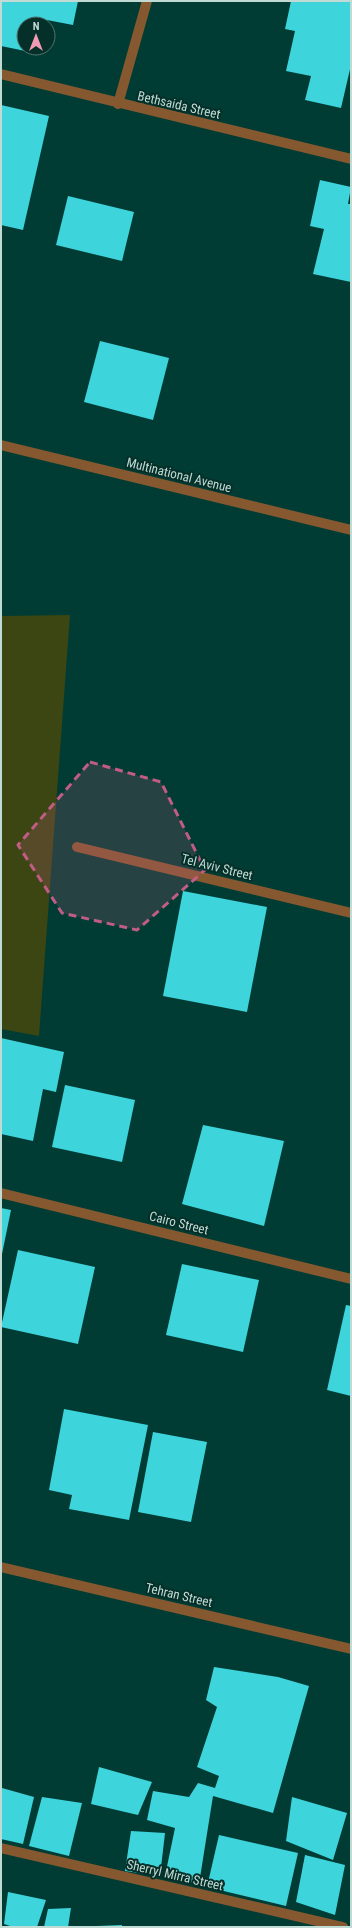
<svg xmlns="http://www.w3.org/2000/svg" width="352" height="1928" font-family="'Roboto Condensed',sans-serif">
  <rect width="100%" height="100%" fill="#003c33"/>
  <!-- green -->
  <polygon fill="#3b4612" points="70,615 39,1036 1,1029 1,616"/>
  <!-- building -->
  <g fill="#3dd4dc">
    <polygon points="1,1 78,1 73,25 47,20 46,24 24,24 24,48 41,48 40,54 1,46"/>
    <polygon points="291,1 351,1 351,65 341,108 305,100 311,76 286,71 295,31 285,29"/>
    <polygon points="1,105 49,116 23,230 1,225"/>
    <polygon points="320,180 351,187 348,204 351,204 351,282 313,274 324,229 310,226"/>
    <polygon points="68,196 134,212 122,261 56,245"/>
    <polygon points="100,341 169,358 153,420 84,402"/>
    <polygon points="183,891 267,907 247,1012 163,996"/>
    <polygon points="1,1038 64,1052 56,1092 43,1089 33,1141 1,1134"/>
    <polygon points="65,1085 135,1100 122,1162 52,1147"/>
    <polygon points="203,1125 284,1141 264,1226 182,1204"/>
    <polygon points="1,1208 11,1210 2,1254 1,1253"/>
    <polygon points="18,1250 95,1267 78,1344 1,1327"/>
    <polygon points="182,1264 259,1280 243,1352 166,1335"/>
    <polygon points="346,1305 351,1306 351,1396 327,1390"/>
    <polygon points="64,1409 148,1425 129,1520 69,1509 72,1495 49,1490"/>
    <polygon points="153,1432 207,1442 191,1522 138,1512"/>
    <polygon points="214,1667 278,1677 309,1686 273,1813 213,1796 199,1884 165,1876 175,1828 147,1820 153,1791 189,1797 198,1783 215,1788 219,1776 197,1767 217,1707 206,1700"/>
    <polygon points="99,1767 152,1782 138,1815 91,1804"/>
    <polygon points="2,1788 34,1797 23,1844 1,1839"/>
    <polygon points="42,1797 82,1803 69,1856 29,1846"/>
    <polygon points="292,1797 347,1813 333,1860 286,1841"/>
    <polygon points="131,1831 165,1833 160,1876 125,1871"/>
    <polygon points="219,1835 298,1853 286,1906 207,1887"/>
    <polygon points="305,1855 345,1865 335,1915 296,1902"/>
    <polygon points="8,1892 46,1900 37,1927 13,1927 4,1924"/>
    <polygon points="71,1908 68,1927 44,1927 48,1909"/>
    <polygon points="122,1925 122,1927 97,1927 97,1926"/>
  </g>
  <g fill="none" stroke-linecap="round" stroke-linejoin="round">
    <!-- minor -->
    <g stroke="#865830" stroke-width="10">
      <polyline points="1,74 351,159"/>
      <polyline points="118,104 147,1"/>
      <polyline points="1,445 351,530"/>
      <polyline points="77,847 351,913"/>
      <polyline points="1,1193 351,1279"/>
      <polyline points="1,1567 351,1649"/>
      <polyline points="1,1848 343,1927"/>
    </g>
  </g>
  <!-- marked area -->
  <path fill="#c15c85" fill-opacity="0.2" stroke="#c15c85" stroke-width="3" stroke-dasharray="8 5" stroke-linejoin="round" d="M90,762L161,782L205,870L137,930L62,913L18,845Z"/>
  <g text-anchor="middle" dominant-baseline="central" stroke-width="4" stroke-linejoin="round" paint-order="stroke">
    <!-- street labels -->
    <g font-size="13" fill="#c0dad4" stroke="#053029">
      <text transform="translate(179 105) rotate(13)">Bethsaida Street</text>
      <text transform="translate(179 475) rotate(14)">Multinational Avenue</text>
      <text transform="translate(217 867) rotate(14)">Tel Aviv Street</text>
      <text transform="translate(179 1223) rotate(14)">Cairo Street</text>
      <text transform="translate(179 1595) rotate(13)">Tehran Street</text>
      <text transform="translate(175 1875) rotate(13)">Sherryl Mirra Street</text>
    </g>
  </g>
  <!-- border -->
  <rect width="352" height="1928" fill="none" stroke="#c0dad4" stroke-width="4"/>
  <!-- north arrow -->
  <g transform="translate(36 36)"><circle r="19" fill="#053029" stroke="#50746d"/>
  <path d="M0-3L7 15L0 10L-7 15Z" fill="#f09ab4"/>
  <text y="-6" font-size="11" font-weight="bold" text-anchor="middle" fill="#c0dad4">N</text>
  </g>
</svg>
